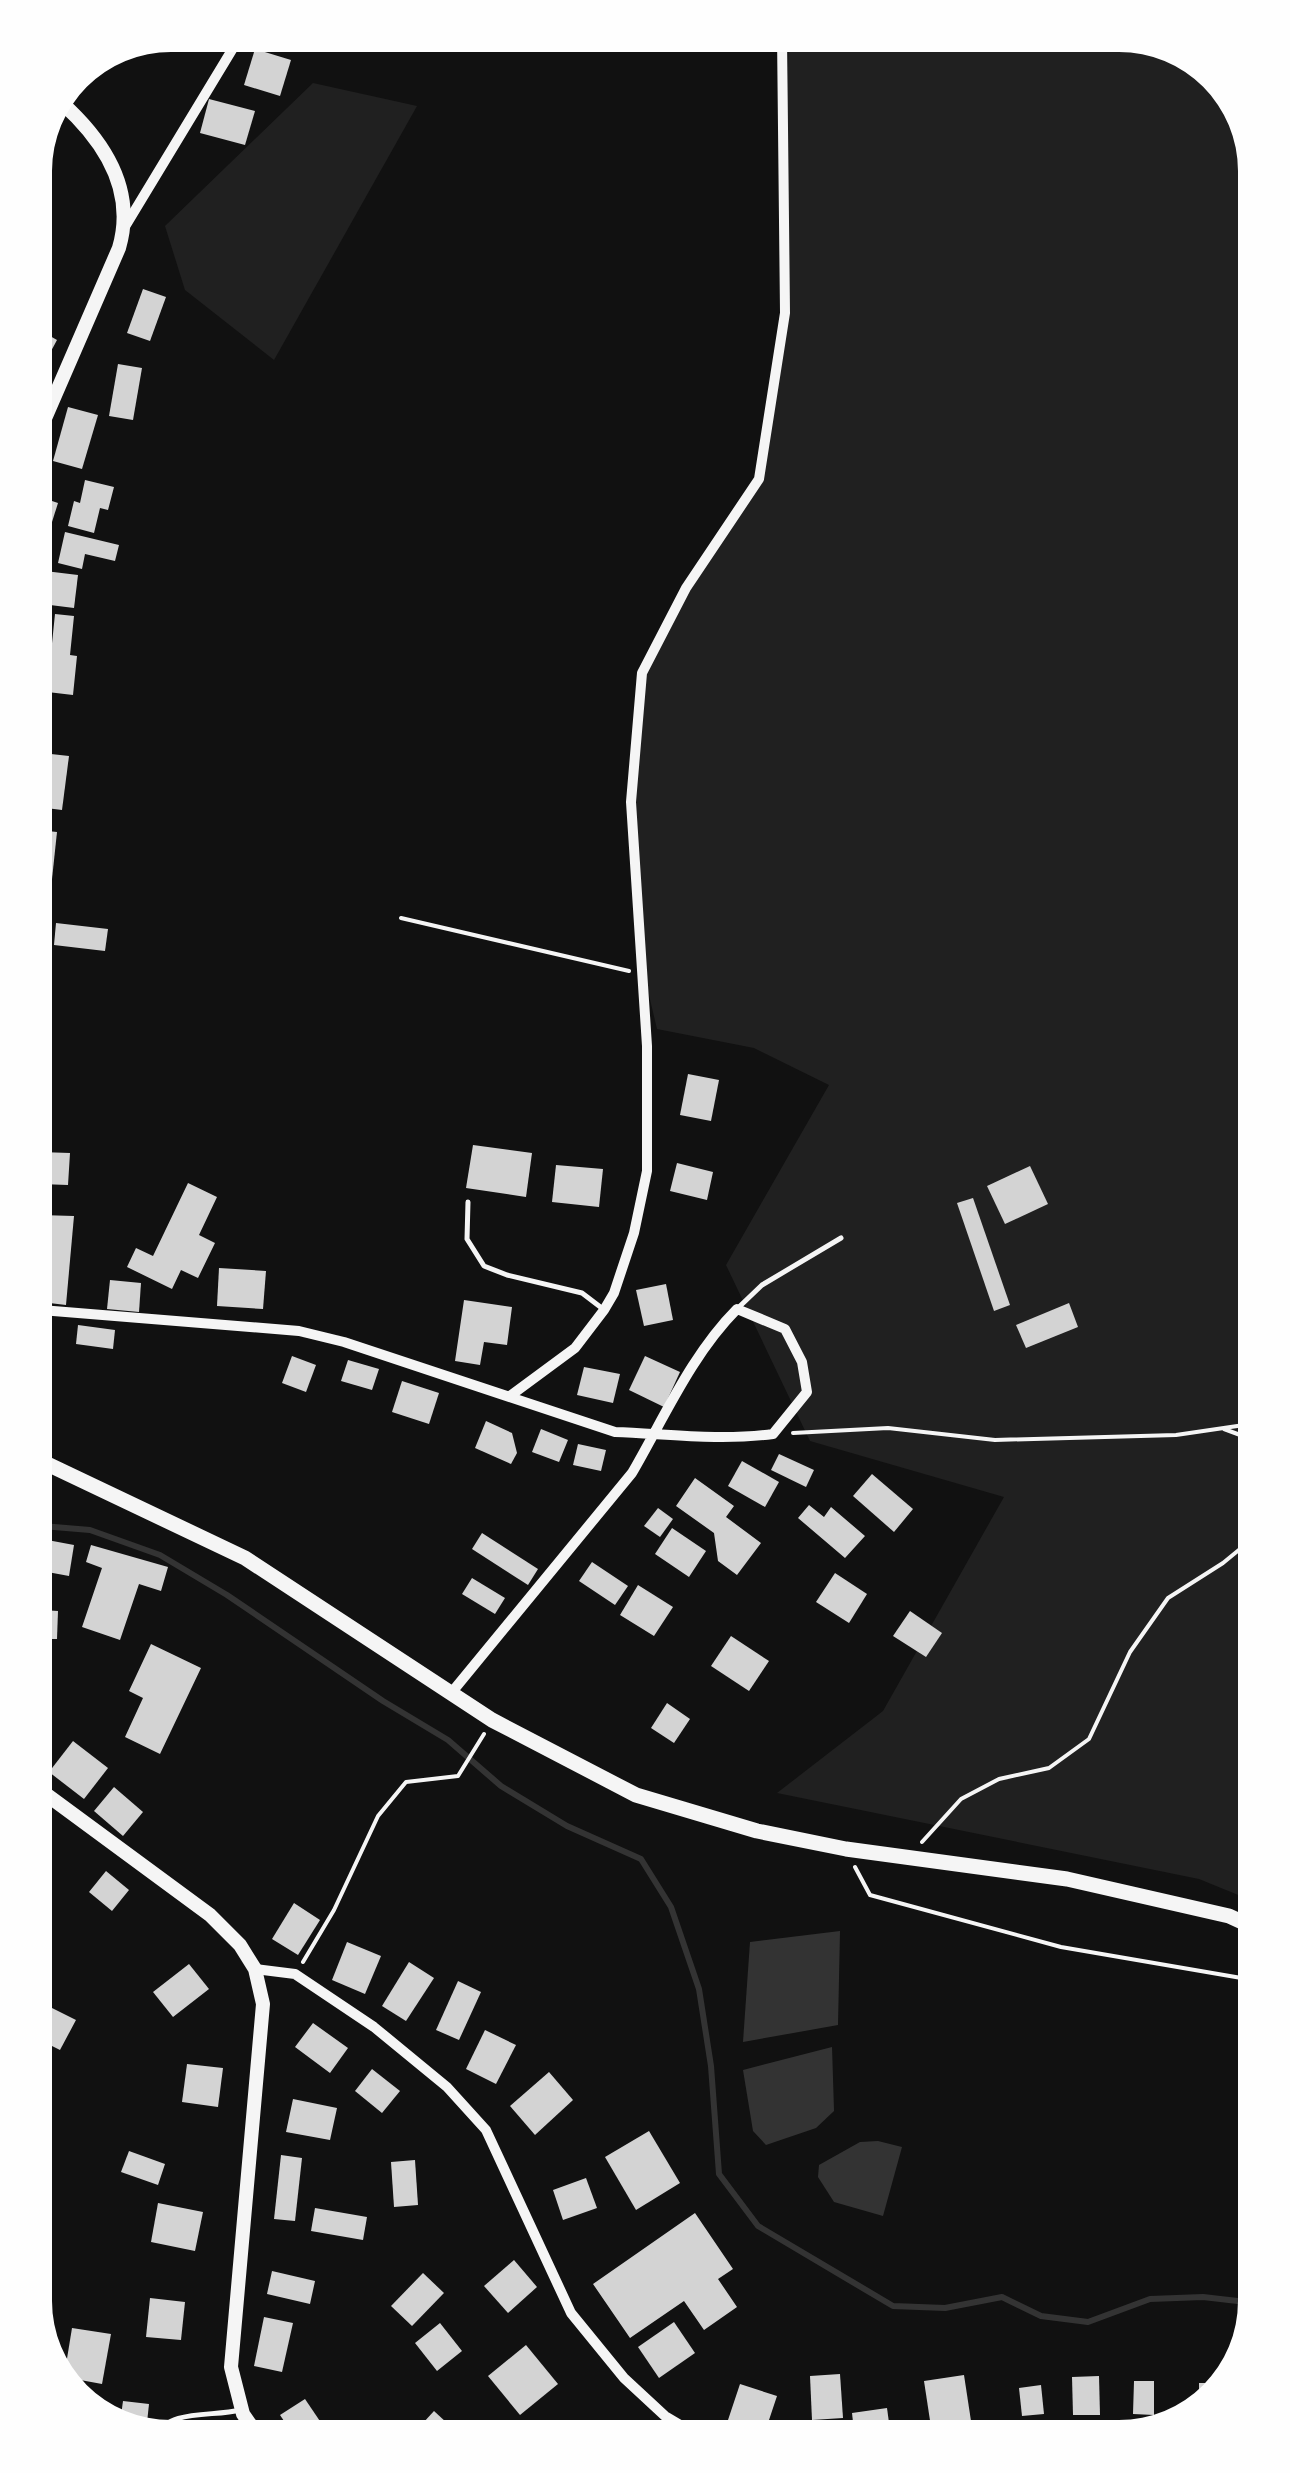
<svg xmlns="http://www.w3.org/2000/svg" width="1290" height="2473" font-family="'Varela Round',sans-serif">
  <rect width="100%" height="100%" fill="#111"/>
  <!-- green -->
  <g fill="#202020">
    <polygon points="789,35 1128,35 1195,58 1244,118 1253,1901 1199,1879 777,1793 883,1711 1004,1497 810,1441 726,1265 829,1085 754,1048 657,1029 644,974 631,802 642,673 686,588 759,479 785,313 784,199"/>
    <polygon points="313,83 417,106 274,360 185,290 165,226"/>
  </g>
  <!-- water -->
  <g fill="#333">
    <polygon points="840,1931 838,2025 743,2042 750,1942"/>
    <polygon points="832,2047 834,2111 816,2128 766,2145 753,2131 743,2070"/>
    <polygon points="878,2141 902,2147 883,2216 834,2202 818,2177 819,2165 860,2142"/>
  </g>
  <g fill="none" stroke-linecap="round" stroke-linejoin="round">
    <!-- stream -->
    <polyline stroke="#333" stroke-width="6" points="42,1526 90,1530 160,1555 227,1595 383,1701 448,1740 501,1786 567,1826 641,1859 671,1907 699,1989 711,2066 719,2174 758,2226 893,2306 945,2308 1002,2297 1041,2316 1088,2322 1150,2299 1203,2297 1255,2303"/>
  </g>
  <!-- building -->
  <g fill="#d3d3d3">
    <polygon points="255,49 291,60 280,96 244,85"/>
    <polygon points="209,99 255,111 245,145 200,133"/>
    <polygon points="36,243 48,246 39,289 36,289"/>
    <polygon points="143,289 166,297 150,341 127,333"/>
    <polygon points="36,328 57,340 36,379"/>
    <polygon points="118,364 142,368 133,420 109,416"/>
    <polygon points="68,407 98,415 82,469 53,461"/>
    <polygon points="85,480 114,487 108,510 100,508 94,533 68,526 74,501 80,503"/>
    <polygon points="37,496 58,503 52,522 37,517"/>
    <polygon points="65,532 119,545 115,561 85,554 82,569 58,563"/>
    <polygon points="45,571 78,575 74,608 42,604"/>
    <polygon points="55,614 74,616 70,655 77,656 73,695 39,691 43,652 51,653"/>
    <polygon points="42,753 69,756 62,810 38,807"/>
    <polygon points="38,830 57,832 47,926 39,925"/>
    <polygon points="56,923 108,929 105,951 54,945"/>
    <polygon points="39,941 48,942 42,996 39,996"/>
    <polygon points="688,1074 719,1080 711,1121 680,1115"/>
    <polygon points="473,1145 532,1153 526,1197 466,1188"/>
    <polygon points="40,1152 70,1153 68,1185 40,1184"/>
    <polygon points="677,1163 713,1172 707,1200 670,1191"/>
    <polygon points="556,1165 603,1169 599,1207 552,1202"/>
    <polygon points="1030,1166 1048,1204 1005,1224 987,1186"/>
    <polygon points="188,1183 217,1197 199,1235 215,1243 198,1278 181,1270 172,1289 127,1267 136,1248 153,1256"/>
    <polygon points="973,1198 1010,1305 994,1311 957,1203"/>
    <polygon points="40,1215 74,1216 66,1305 41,1302"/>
    <polygon points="219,1268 266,1271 263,1309 217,1306"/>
    <polygon points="110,1280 141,1283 139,1312 107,1309"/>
    <polygon points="666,1284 673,1320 644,1326 636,1290"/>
    <polygon points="464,1300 512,1307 507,1345 484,1342 480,1365 455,1361"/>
    <polygon points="1069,1303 1078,1327 1026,1348 1016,1325"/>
    <polygon points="78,1325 115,1330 113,1349 76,1344"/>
    <polygon points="292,1356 316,1365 306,1392 282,1383"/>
    <polygon points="645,1356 680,1372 664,1407 629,1390"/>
    <polygon points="348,1360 379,1369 372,1390 341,1381"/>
    <polygon points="584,1367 620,1374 613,1403 577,1395"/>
    <polygon points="402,1381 439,1393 429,1424 392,1412"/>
    <polygon points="486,1421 512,1433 517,1453 511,1464 475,1448"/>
    <polygon points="541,1429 568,1440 559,1462 532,1452"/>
    <polygon points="578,1444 606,1450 601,1471 573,1465"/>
    <polygon points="779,1454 814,1470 806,1487 771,1470"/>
    <polygon points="742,1461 779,1482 765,1507 728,1486"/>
    <polygon points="872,1474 913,1509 894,1532 853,1496"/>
    <polygon points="695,1478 734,1506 726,1517 761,1543 737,1575 718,1561 714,1533 676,1506"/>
    <polygon points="809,1505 824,1517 831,1507 865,1536 845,1558 798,1518"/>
    <polygon points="658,1508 673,1519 660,1537 644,1526"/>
    <polygon points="672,1528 706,1551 689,1577 655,1554"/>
    <polygon points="482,1533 538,1569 528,1585 472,1549"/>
    <polygon points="42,1539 74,1545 69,1576 42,1571"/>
    <polygon points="91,1545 168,1567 161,1591 139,1584 120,1640 82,1627 102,1568 86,1562"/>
    <polygon points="592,1562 628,1586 615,1605 579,1581"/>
    <polygon points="835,1573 867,1594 849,1623 816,1602"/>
    <polygon points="472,1578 505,1598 495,1614 462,1594"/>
    <polygon points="638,1585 673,1607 654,1636 620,1615"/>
    <polygon points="42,1610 58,1611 57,1639 42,1639"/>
    <polygon points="910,1611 942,1633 926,1657 893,1636"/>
    <polygon points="731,1636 769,1661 749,1691 711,1666"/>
    <polygon points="151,1644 201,1668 160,1754 125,1737 143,1698 129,1691"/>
    <polygon points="667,1703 690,1719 674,1743 651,1728"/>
    <polygon points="73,1741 108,1768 84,1799 49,1772"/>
    <polygon points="114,1787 143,1812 123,1836 94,1811"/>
    <polygon points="106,1871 129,1890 112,1911 89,1892"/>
    <polygon points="294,1903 320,1920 298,1955 272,1939"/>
    <polygon points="347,1942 381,1956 365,1994 332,1980"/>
    <polygon points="409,1962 434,1978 406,2021 382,2006"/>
    <polygon points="189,1964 209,1989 173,2017 153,1992"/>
    <polygon points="458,1981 481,1992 459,2040 436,2030"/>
    <polygon points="44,2004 76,2020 60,2050 44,2042"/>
    <polygon points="313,2023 348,2048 330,2073 295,2047"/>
    <polygon points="485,2030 516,2045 496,2084 466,2069"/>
    <polygon points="187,2064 223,2068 218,2107 182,2102"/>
    <polygon points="372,2069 400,2091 382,2113 355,2091"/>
    <polygon points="549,2072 573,2100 535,2135 510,2106"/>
    <polygon points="293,2099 337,2108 330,2140 286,2132"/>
    <polygon points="649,2131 680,2183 636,2210 605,2157"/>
    <polygon points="45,2150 51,2151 47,2175 45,2175"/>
    <polygon points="129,2151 165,2164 158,2185 121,2172"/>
    <polygon points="281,2155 302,2158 295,2221 274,2219"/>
    <polygon points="415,2160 418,2205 394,2207 391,2162"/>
    <polygon points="586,2178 597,2208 563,2220 553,2190"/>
    <polygon points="158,2203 203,2212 195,2251 151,2242"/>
    <polygon points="315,2208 367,2217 363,2240 311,2231"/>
    <polygon points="695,2213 733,2269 718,2279 737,2307 704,2330 684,2301 630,2338 593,2284"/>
    <polygon points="514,2260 537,2287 508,2313 484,2286"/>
    <polygon points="272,2271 315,2281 310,2304 267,2294"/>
    <polygon points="423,2273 444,2293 412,2326 391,2306"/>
    <polygon points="150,2298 185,2302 181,2340 146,2337"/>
    <polygon points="264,2317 293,2323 282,2372 254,2366"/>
    <polygon points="674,2322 695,2353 659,2378 638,2347"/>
    <polygon points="440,2323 462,2351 437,2371 415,2343"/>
    <polygon points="72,2328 111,2334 102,2384 64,2377"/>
    <polygon points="526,2345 558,2384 520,2415 488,2376"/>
    <polygon points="840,2374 843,2418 812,2420 810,2376"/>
    <polygon points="964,2375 971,2421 931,2427 924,2381"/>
    <polygon points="1099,2376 1100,2415 1073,2415 1072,2377"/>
    <polygon points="1134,2381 1154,2381 1154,2415 1133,2414"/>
    <polygon points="1199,2383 1225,2383 1199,2405"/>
    <polygon points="740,2384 777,2396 765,2432 744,2432 726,2426"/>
    <polygon points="1041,2385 1044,2414 1022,2416 1019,2388"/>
    <polygon points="305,2399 330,2436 294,2436 280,2415"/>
    <polygon points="123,2401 149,2404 146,2432 120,2423"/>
    <polygon points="887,2408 890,2430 854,2431 852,2413"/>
    <polygon points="434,2411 460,2435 412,2435"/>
  </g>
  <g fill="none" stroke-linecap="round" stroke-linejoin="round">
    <!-- path -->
    <g stroke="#f5f5f5" stroke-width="4">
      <polyline points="401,918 629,971"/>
      <polyline points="1224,1429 1251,1439"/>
      <polyline points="793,1433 888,1428 995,1440 1176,1435 1251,1424"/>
      <polyline points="922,1842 961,1799 999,1779 1049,1768 1089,1739 1130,1652 1168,1598 1223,1563 1251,1540"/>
      <polyline points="855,1867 870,1895 1061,1947 1253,1980"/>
      <polyline points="303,1962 334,1910 378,1816 406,1782 458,1776 484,1734"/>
    </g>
    <!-- service -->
    <g stroke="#f5f5f5" stroke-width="5">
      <polyline points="468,1202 467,1239 484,1266 507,1275 582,1293 603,1309"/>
      <polyline points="739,1307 762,1285 841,1238"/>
      <path d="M156,2436C168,2409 213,2417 240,2410"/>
    </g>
    <!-- minor -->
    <g stroke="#f5f5f5" stroke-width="10">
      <polyline points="126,225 241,35"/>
      <path d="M41,1310L299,1331L344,1342L615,1432C668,1434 720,1441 773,1434L807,1392L802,1362L785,1329L737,1309C692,1354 664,1418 632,1473L452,1692"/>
      <polyline points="510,1396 575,1348 604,1310 614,1293 634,1233 647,1171 647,1046 631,802 642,673 686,588 759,479 785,313 782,35"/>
      <polyline points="255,1969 295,1974 374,2027 447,2087 486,2130 571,2313 624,2378 665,2416 692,2432"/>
      <polyline points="1105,2428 1172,2427"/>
    </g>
    <!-- tertiary -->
    <g stroke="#f5f5f5" stroke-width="14">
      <path d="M37,437L119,248C136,190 104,141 62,103"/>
      <polyline points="43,1792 210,1915 240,1945 255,1969 263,2004 231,2367 243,2414 259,2437"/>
    </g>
    <!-- secondary -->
    <polyline stroke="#f5f5f5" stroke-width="15" points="41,1461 245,1558 492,1720 636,1795 757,1831 846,1849 1067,1879 1229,1916 1253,1927"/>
  </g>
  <!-- crop -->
  <path d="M0 0H1290V2473H0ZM171 52H1119A119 119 0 0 1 1238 171V2301A119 119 0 0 1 1119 2420H171A119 119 0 0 1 52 2301V171A119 119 0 0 1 171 52Z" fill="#fefefe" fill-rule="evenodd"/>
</svg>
